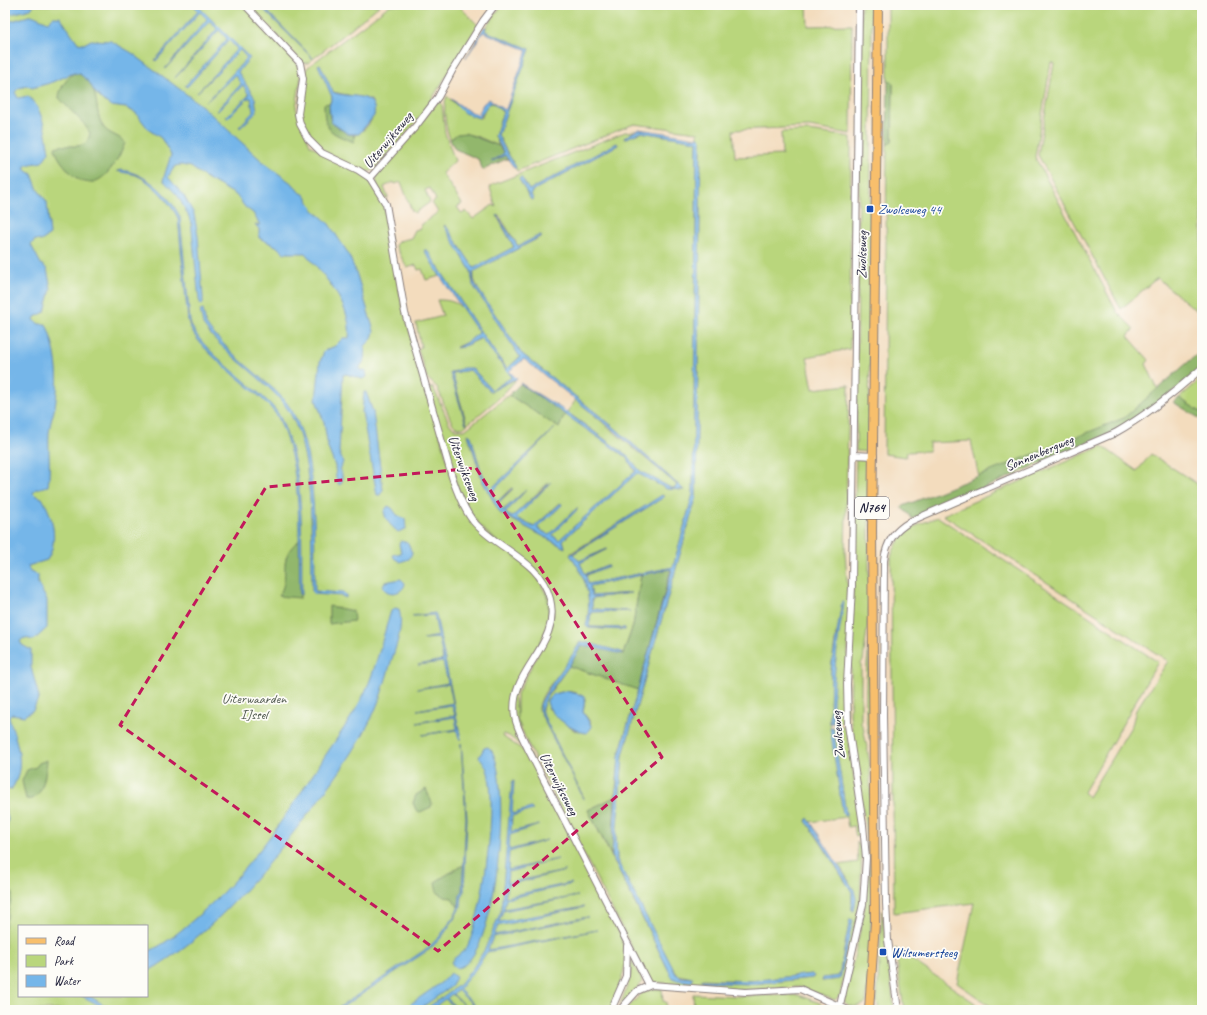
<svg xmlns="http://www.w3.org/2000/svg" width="1207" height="1015" font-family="Caveat,sans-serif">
  <rect width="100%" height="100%" fill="#fdfcf7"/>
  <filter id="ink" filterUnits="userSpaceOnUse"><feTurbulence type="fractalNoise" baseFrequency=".025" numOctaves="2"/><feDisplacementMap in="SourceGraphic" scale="8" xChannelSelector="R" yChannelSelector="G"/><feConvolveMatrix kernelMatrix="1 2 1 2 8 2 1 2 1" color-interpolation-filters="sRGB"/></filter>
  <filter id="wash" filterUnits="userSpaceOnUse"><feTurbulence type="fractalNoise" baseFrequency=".012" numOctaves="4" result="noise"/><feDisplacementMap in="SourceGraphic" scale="16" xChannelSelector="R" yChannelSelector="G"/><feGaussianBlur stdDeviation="0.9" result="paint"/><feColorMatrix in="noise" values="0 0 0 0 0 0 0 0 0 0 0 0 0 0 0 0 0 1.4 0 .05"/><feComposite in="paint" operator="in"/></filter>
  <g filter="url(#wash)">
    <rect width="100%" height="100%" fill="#f3dcbd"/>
    <!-- green -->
    <g fill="#b9d67c" stroke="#6e7c5c" fill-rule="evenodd">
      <path d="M5,5H244L297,61L301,77L296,108L310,145L359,172L369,179L383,201L402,305L453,480L477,526L537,574L548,599L549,625L514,695L522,746L509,736L503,734L502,736L529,754L621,936C631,964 620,984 610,1010H5ZM19,926H147V996H19Z"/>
      <polygon points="249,5 259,5 312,58 261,5 380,5 313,59 308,63 303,63"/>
      <path d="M390,5H458L478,25L422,115L374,170L367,172C341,164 308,146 300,118C298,109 303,82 304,72L309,66ZM319,64L333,92L371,100C379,113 368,131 354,135L355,138L324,105L330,103L332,97Z"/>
      <path d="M502,5H807L808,26L852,25L851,134L809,127L733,130L735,157L782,155L781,132L808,131L851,137L850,349L807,357L813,389L849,385L845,552L849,608L846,719L844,722L833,723L832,691L838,638L836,634L831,670L830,722L843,814L846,815L833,727L843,726L847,729L861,829L860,834L856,837L854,826L848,827L846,817L810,822L808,819L806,820L852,892V910L854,911C858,892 848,880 839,865L858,862L857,842L862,848L860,905L840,995L835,1000L800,987L742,990L653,982L649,981L532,753L517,719V694L551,629L546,584L480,526L468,509L457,486L428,389L433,387L450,425L457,430H465L509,395L559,427L565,414L627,458L635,472L559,540L552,535L577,510V508L549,535L537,528L562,505L560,503L534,527L516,518L549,482L512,517L506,514V512L526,490L502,511L498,503L513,489L511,488L497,502L491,493L555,428L490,490L480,468L471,436L468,435L483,482L500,513L563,547H565L563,540L637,473L667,489L684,490L615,428L521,353L478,289L474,279V271L541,237V235L518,246L499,215L498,218L514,247L474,268L446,226L444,225L471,271L473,285L520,357L507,369L486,340L427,250L433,265L440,276L426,280L422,269L418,270L416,265L407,268L395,245L399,241L411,238L415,230L421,228V225L438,212L432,203L436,200L430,188L425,190L430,202L415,213L412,211L401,182L395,184L394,182L384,187L388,198L386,199C380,190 373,184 378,173L439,101L442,104L445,133L455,161L442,173L462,204L457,207L462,214L466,211L473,219L493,205L496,207L490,188L492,185L625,132L635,131L625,137L624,139L641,132L697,141L693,494L674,564L673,567L669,568L588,584L586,576L607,565L585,574L580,563L607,549L579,561L573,554L664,497L663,495L571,553C572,559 577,564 580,570C589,589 591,605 586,626L588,628L625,630V628L589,627L591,612L630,611L592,609V599L593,598L631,593L592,596L590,586L641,575L633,626L623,654L622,652L580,642C576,650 572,657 567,664C558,677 539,693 539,710L584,798L541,714L544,701L569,666L638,690L620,751L615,797L588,810L672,977L693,978L678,975L671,966L617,860L616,837L623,755L696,498L701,140L698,137V132L634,124L517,171L498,135L530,49L485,31L486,27ZM617,143L618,145L532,191L531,200L519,179L521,178L529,190ZM566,691L577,693L585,699L583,712L591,723L575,731L548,708L554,694ZM852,919L840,979L822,981L823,978L839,976L850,920ZM812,974L814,977L812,978L751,984L702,982V979L751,981Z"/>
      <polygon points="861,5 872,5 869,452 856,451"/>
      <polygon points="888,5 1202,5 1202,315 1157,278 1121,309 1038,155 1054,63 1051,62 1035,157 1117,312 1134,329 1128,336 1149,360 1146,364 1158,390 1124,418 979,477 971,441 929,443 929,451 907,452 906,457 884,454 887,145 892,141 893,83 888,80"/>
      <path d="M447,96L464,113L479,118L482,117L486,104L493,103L503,113L495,136L499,146C482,139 466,128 450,139C446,130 442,105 447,96Z"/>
      <path d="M437,300C464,299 465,314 479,333L469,341L456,347H462L482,338L512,377L492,390L472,368L450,373L467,424L452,373L470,370L490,391L517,379L499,398L463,428L456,427L452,423L437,387L427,378L418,349L421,347L416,323L443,316Z"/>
      <polygon points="1202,378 1202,413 1179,398"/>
      <polygon points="576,400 677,485 676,487 671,488 640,471 628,456 567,412"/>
      <path d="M1102,446L1137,471L1151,454L1202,487V1010H996L957,983L974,903L894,913L891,557C900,531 914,526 938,517L1158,662L1084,792L1088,797L1132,725L1136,710L1168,661L943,515Z"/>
      <path d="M856,458L869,459V614L863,661L861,663V724L863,726L870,764L872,871L870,960L866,1003C858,1007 850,1009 844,1001C854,954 869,906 869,857L850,715Z"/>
      <path d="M869,644L870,741C863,721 866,666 869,644Z"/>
      <polygon points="882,911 894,1007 891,1010 879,1010 877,1001"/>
      <polygon points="895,948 985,1010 904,1010"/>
      <path d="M630,957L643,982L620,1005C626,989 634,973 630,957Z"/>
      <polygon points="651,989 662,989 663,1001 666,1002 667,1010 625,1010 642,993"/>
      <polygon points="693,994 738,996 798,995 820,1003 822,1010 694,1010"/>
    </g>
    <!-- forest -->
    <g fill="#92b76c" stroke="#5a6c54">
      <path d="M74,73C104,77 91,114 105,129C111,135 120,136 125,143C115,168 94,200 69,171C63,164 56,156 55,147C68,142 86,154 90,133L84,124L59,98C59,89 67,78 74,73Z"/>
      <polygon points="888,80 893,83 892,141 887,145"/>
      <path d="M330,103L329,112L331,122L348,134L354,135V142C330,133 324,131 324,104Z"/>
      <polygon points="465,133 499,146 504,153 498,160 505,155 509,160 506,159 483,170 478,159 455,149 450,140 457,134"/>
      <path d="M1202,350V367L1175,390L1118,430L912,519C909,512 905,512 901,507L1124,418Z"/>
      <polygon points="520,384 565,414 559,428 509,395"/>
      <polygon points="1179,398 1202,413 1202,420 1173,402"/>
      <path d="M300,540V598L278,596C293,578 274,557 300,540Z"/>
      <polygon points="671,569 638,690 569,666 583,644 623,654 633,626 641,575"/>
      <polygon points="329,606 353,611 354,621 329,624"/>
      <path d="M47,760C46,771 43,803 26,799L22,781L27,770L36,767L39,763Z"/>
      <polygon points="426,789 432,803 431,807 420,812 416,810 413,803 416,795"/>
      <polygon points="615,797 612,856 588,810"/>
      <polygon points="464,865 462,892 458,907 452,898 444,897 437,892 435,882 459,867"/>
      <polygon points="13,892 5,927 5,895"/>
    </g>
    <!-- water -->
    <g fill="#75b6e9" stroke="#4c6c92">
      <polygon points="5,5 34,5 31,9 7,15 5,17"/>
      <polygon points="194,5 197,5 250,58 238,72 255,98 257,112 240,128 239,127 253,112 251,98 248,98 228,118 226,117 249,95 243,85 218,111 216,111 241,84 235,75 206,102 247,58 240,50 196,94 237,49 229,40 187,87 185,86 227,39 219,30 175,78 217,29 210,21 165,69 207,19 200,12 156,61 155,60 198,11"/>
      <polygon points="259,5 261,5 313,58 312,58"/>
      <path d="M32,15L48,22L53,17H60L78,43L84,44L91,40L111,41L132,53L202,106L264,163L294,185L298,191L305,195L313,209L329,224L348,253L357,275L374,331L372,339L365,346L364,361L360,367V370L366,371L367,377L362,379L346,374L343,375L339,452L343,462L340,470L342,475V483L339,485L336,478L335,466L328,448L324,422L316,400L320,362L324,351L335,346L343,338H349C353,307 324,275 305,253H284L276,246L259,238V229L255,224L260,225L253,213L245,207L236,195L203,176L191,167L181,165L175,166L168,177L184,196L194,214L198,236L203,297V304L201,305L199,300L191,221L178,196L163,180L171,155L161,138L149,130L136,113L126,108L111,106L101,99L94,91L89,82L80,74L74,73L50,83L32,88L28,86L19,88L15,92L18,98L28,96C43,108 46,134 49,152L42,162L26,165L24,169L32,174L38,190L47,202L50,235L41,241L35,240L31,245L41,264L47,269L51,289L45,312L35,317L34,320L39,324H46C56,347 60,375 56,400C55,411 50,421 49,433C48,451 51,468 48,486L36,489L33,493L35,495L42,498C53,516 59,541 47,560L28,566L30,572L38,575V584L47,600V628L34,640L24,638L20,641L22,645L31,650V667L39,697L33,710L24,716L12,714L9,716C9,720 12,726 13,730C20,752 24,771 11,790L5,789V20L8,22Z"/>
      <polygon points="484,27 486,27 485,31 530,49 498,135 505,149 516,167 515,169 505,155 491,162 504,153 495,136 503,112 493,103 489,103 479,118 464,113 451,99 467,110 478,115 483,104 489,99 504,110 506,109 527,50 483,32 466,58"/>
      <path d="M320,64L333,92C347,99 379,90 374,116L359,134H348L331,122L329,106L332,97L318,65Z"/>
      <path d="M639,129L696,138L699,137L701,140L696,498L623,755L616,837L617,860L676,974L681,977L693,978L692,982L677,980L672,977L612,856L619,756L672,570L670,569L590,586L592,596L631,593L593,598L592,599V609L630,611L591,612L589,627L625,628V630L588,628L586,626C593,599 586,576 570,555L662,495L664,497L573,554L579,561L607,549L580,563L585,574L607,565L609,566L586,575L588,584L673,567L693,494L697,141L641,132L624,139L625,137Z"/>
      <polygon points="617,143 618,145 532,191 531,194 533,199 531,200 519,179 521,177 529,190"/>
      <path d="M121,170C146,173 169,194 180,217L190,321C196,349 259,387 277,412C282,419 284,427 287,435C305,485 301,541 302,594L300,595C298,542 303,486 285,435C282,428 280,419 275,413C256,387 194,351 188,321L178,218C170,202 152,182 136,175C130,173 123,173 117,171Z"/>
      <polygon points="497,215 518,246 540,235 542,236 473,272 474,282 478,289 521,353 615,428 684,490 667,489 637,473 563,540 565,548 500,513 483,482 468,434 471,436 480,468 490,490 555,428 491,493 497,502 513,488 498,503 503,511 526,490 506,512 506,514 512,517 551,482 516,518 534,527 561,503 562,505 537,528 549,535 577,508 577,510 552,535 559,540 636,471 626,457 520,383 562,409 628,456 640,471 671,488 675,488 677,485 615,431 524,359 509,371 517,379 512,380 492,391 490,391 470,370 452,373 466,424 450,373 463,368 472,368 492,390 512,377 481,338 462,347 456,348 469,341 479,333 440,276 424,250 427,250 486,340 507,369 520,357 473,285 471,271 444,226 446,226 474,268 514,247"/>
      <path d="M200,310H203L206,324L211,331C224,345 238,359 253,371C264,381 276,390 286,402C319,444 314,539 315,591L343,593L346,595V598L342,596L314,594L312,592C311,542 316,445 284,404C264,379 231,358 209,333L203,325Z"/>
      <polygon points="364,392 366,392 373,412 383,490 380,495 377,495 362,412"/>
      <path d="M388,506L392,508L397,515L405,519L406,529L398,532C391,526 385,520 384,511Z"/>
      <polygon points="401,541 408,543 412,553 409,559 400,562 394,558 393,555 401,553 399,544"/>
      <path d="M401,579L405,583C404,593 390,596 384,589L383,585L385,582Z"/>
      <path d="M842,601L844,603C837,643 832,682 833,723H830L831,670Z"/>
      <path d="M395,608L399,609C404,627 396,646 391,662C385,682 380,701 371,719C349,764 316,804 285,843C245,893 203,940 147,972V952C164,945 178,933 192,921C247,875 286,816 325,756C339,735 354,715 365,692C377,666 382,638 391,611Z"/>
      <polygon points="435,613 436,615 461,739 459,739 457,730 422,735 457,729 455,717 417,723 455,715 452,705 417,710 453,703 449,684 417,689 448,683 443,662 418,665 443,660 439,638 423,639 438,636 434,615 412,616"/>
      <path d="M580,642H584L622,652V654L582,645L569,666L548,694L541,710L584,799L539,710C539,696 572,659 580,642Z"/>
      <path d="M566,691L582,695L585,698L583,712L592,727L587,733C575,733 546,713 547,700L554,694Z"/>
      <polygon points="833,727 846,813 846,815 843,814 830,728"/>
      <polygon points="461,743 467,818 464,893 462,896 461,906 454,919 442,937 430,949 338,1010 335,1010 429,947 440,936 453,918 459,906 460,895 462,892 466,818"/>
      <path d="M488,747C514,762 499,969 455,968L451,962C456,955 465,952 468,945C482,915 500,797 486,767C484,764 481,760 479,757L484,748Z"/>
      <polygon points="514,781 512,814 531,808 533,810 512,816 511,832 539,825 510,835 509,850 547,840 509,852 508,870 558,859 508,872 507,883 565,871 507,885 505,897 571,883 572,884 506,899 504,909 578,896 503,911 499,922 584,907 498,926 494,935 588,917 493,937 488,950 597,930 487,952 475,970 459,989 479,1010 457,990 453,994 469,1010 452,994 447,998 458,1010 445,999 437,1005 442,1010 435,1006 430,1010 424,1010 459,985 473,968 485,949 501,911 512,782"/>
      <polygon points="5,808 8,818 5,843"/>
      <polygon points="808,818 854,890 856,899 854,911 852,910 852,892 819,839 806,821"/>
      <polygon points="850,919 853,920 840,979 822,981 823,978 839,976"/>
      <polygon points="450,973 456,977 452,986 418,1010 402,1010 442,982"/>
      <polygon points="812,974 814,976 812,978 751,984 702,982 701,980 751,981"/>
      <polygon points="82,996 89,996 113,1010 108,1010"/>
    </g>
  </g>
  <g filter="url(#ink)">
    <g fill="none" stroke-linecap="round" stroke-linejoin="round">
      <defs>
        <g id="minor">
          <path d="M245,5L300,63L303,79L298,114L300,124L308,139L322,153L358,170L370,178L386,204L405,313L452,477C457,492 463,508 473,521C497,550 540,559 550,599C562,647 507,670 515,717C517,729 525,742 530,753L649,985"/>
          <polyline points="370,178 416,126 438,97 452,71 483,21 495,5"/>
          <polyline points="854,455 874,456"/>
          <polyline points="611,1010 626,976 627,946"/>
          <polyline points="620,1010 637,991 651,985 746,992 800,989 848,1010"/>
          <polyline points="839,1010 863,904 866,858 863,825 848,725 847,684 852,586 859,5"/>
          <path d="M898,1010L888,940L886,903L883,715L884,561C886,542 894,531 911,521L1115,433C1147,415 1174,393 1202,368"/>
        </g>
        <polyline id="major" points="869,1010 875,922 872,530 878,5"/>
      </defs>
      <!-- minor casing -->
      <use href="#minor" stroke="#8a7f7c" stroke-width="8"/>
      <!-- major casing -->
      <use href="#major" stroke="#8a7f7c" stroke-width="10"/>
      <!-- minor -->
      <use href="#minor" stroke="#fff" stroke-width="6"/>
      <!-- major -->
      <use href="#major" stroke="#f8bf6c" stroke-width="8"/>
    </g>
  </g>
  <!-- marked area -->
  <path fill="none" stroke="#c2185b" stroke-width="3" stroke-dasharray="8 5" stroke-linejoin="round" d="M476,468L662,757L438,951L120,725L266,487Z"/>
  <!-- markers -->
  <g fill="#1a4fb4" stroke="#fdfcf7" stroke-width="1.5">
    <rect x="866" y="205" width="8" height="8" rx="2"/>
    <rect x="879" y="948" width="8" height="8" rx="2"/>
  </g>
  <g text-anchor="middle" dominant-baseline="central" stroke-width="3.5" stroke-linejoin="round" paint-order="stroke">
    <!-- shield labels -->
    <rect fill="#fdfcf7" stroke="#646373" stroke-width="1" x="855" y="497" width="34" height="22" rx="3"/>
    <g font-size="13" font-weight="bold" fill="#22223b">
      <text x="872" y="508">N764</text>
    </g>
    <!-- street labels -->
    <g font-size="14" fill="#22223b" stroke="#fdfcf7">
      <text transform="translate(388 140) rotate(-50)">Uiterwijkseweg</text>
      <text transform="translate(862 255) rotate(-89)">Zwolseweg</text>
      <text transform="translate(1039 453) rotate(-23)">Sonnenbergweg</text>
      <text transform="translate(464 468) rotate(70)">Uiterwijkseweg</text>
      <text transform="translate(838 735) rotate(-95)">Zwolseweg</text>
      <text transform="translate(559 784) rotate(63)">Uiterwijkseweg</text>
    </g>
    <!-- transit labels -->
    <g font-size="14" fill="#164399" stroke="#fdfcf7" text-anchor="start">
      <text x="878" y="209">Zwolseweg 44</text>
      <text x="891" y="952">Wilsumersteeg</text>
    </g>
    <!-- park labels -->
    <g font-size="14" fill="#4f584e" stroke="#fdfcf7">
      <text x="254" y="698">Uiterwaarden<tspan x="254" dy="16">IJssel</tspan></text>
    </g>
  </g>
  <!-- margin -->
  <rect width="1207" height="1015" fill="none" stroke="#fdfcf7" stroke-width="20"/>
  <!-- legend -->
  <rect x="18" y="925" width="130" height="72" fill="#fdfcf7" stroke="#a5a5ac"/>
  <rect x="26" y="938" width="20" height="6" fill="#f8bf6c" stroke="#a5a5ac"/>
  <text x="54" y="945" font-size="12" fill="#22223b">Road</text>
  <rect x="26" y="955" width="20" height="12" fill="#b9d67c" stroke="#a5a5ac"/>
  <text x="54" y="965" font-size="12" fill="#22223b">Park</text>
  <rect x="26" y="975" width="20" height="12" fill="#75b6e9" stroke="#a5a5ac"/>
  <text x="54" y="985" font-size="12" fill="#22223b">Water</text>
</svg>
